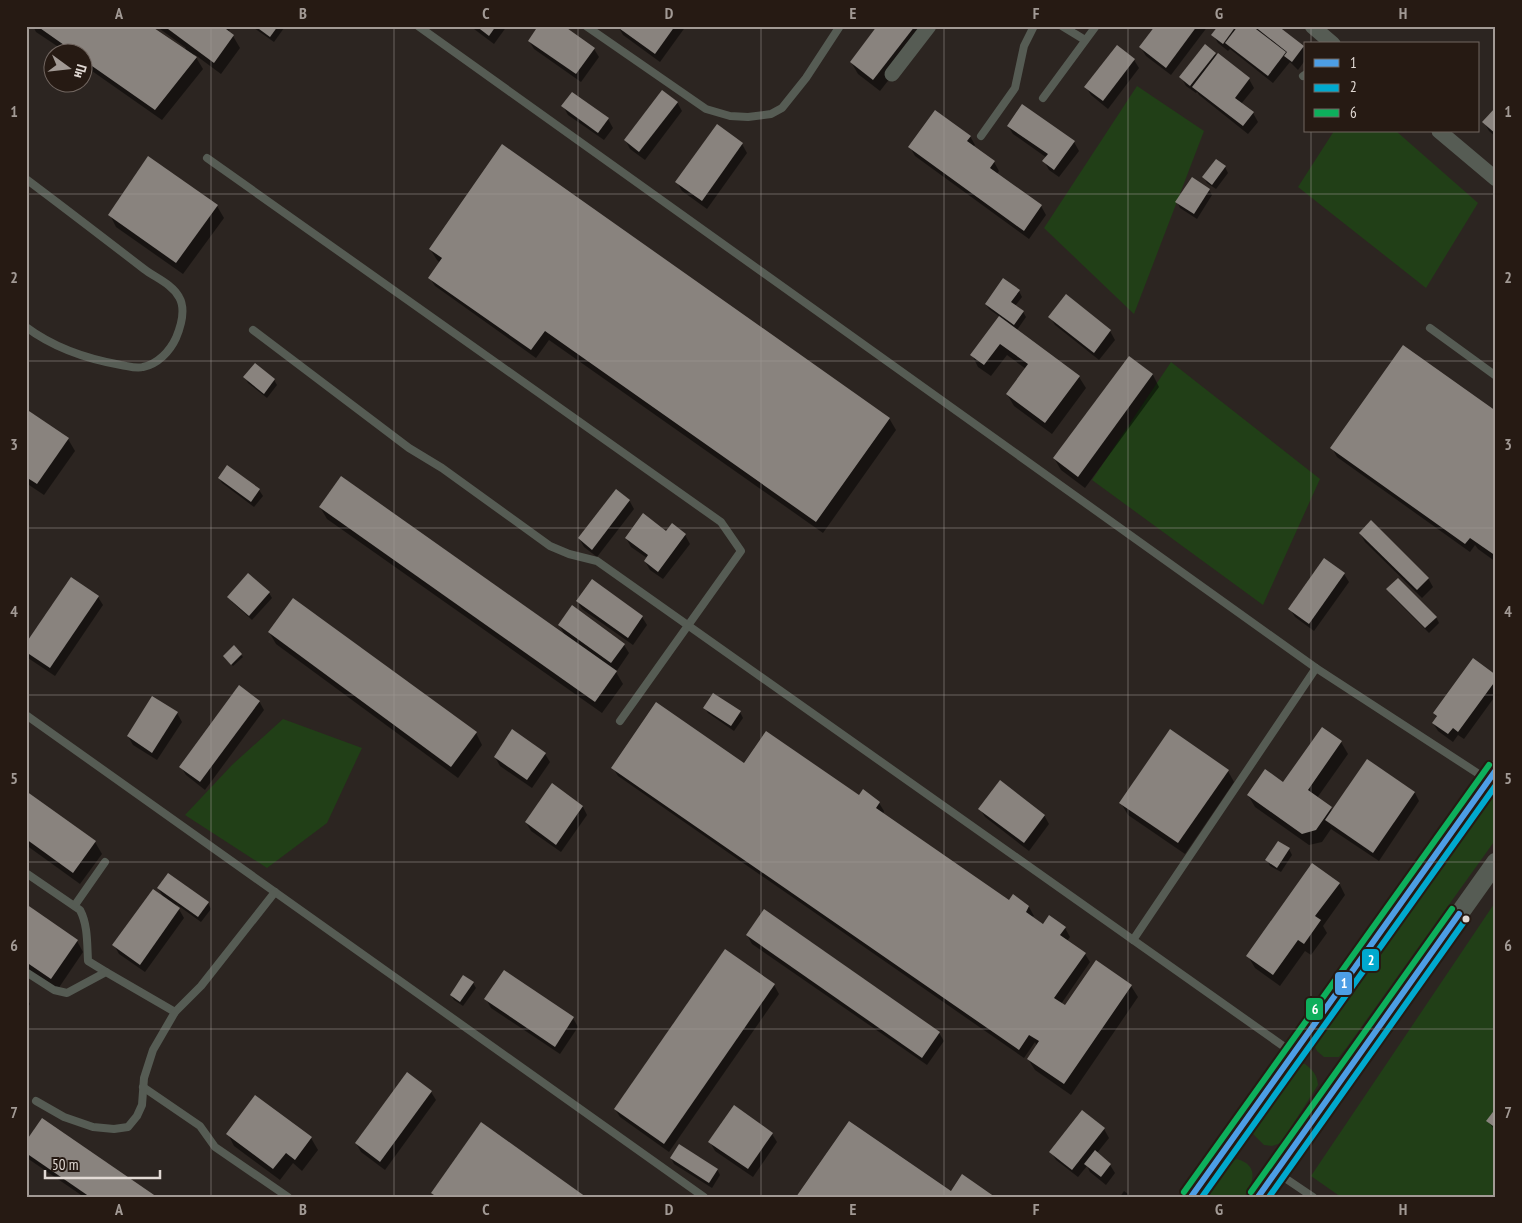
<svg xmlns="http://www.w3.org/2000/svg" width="1522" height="1223" font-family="'PT Sans Narrow',sans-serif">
  <rect width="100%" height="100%" fill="#2c2521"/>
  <!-- green -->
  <g fill="#213f17">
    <polygon points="1137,86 1204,131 1134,314 1044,228"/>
    <polygon points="1334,131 1396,131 1478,203 1426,288 1298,187"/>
    <polygon points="1171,362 1320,479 1263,605 1092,480"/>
    <polygon points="283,719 362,748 327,823 267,868 185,815 232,765"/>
    <polygon points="1496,798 1496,839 1347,1047 1339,1057 1324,1057 1317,1051 1313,1043 1315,1035 1485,799"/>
    <polygon points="1496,901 1496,1197 1341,1197 1311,1176"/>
    <path d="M1295,1064H1305C1313,1070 1317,1075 1318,1085L1281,1143L1272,1146L1264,1145L1253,1134L1254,1122Z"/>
    <path d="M1237,1159C1258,1165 1255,1181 1244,1197H1202L1225,1164Z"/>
  </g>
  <!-- shadow -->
  <g fill="#0007">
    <polygon points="33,26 149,26 184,50 186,48 156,26 232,26 228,32 233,36 240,48 221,74 194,54 203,69 162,120 82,64 82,52 66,52 36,32"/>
    <polygon points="251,26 283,26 284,28 274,42"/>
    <polygon points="470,26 507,26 494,44"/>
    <polygon points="618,26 686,26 660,62 623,35"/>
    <polygon points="879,26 931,26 880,91 858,74 851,62"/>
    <polygon points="1067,26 1078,26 1075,31"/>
    <polygon points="1157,26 1208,26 1171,75 1146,56 1141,48"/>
    <polygon points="1219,26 1276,26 1303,47 1306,51 1306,59 1298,70 1290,62 1273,83 1230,49 1228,51 1218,43 1213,35"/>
    <polygon points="529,41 594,49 599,57 581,82 534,49"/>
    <polygon points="1215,54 1217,57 1249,79 1254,88 1241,104 1253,113 1258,122 1248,134 1199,95 1197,92 1196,93 1186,86 1181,77"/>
    <polygon points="1134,60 1139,68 1108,109 1091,95 1086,87"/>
    <polygon points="677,102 682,111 645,160 630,149 626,141"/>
    <polygon points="563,106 608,119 613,128 604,140 568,115"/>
    <polygon points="1496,109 1496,137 1489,131 1484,122"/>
    <polygon points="717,126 742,144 747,153 707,209 682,191 677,182"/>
    <polygon points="1008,126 1074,142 1079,151 1059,177 1049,170 1044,161 1047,158 1013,134"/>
    <polygon points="970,136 975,145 973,147 994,162 999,171 997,174 1041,206 1046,215 1029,239 915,156 910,147"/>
    <polygon points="148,158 217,206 224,218 183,274 116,227 110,215"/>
    <polygon points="1216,161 1225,167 1228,173 1216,189 1207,183 1204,177"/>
    <polygon points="1209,190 1212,195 1197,219 1180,208 1177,202"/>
    <polygon points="430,249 889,418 896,430 823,533 549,340 536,358 435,286 430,278 440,263 437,260"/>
    <polygon points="1019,291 1022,297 1015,306 1023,312 1026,317 1017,330 1079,377 1086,388 1052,434 1014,406 1007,394 1026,369 1007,355 991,376 978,367 972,355 1000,317 989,309 986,304"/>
    <polygon points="1066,296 1110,331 1115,340 1099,360 1055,325 1050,317"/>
    <polygon points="1129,358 1153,375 1159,387 1085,488 1061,470 1054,458"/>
    <polygon points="245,377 274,380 277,385 267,398 248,383"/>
    <polygon points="26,411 68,439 75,451 44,495 26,483"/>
    <polygon points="1496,412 1496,562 1478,549 1475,545 1470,552 1337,457 1332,448"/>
    <polygon points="227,467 259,490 263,496 254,507 222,483 219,478"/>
    <polygon points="629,500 634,509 597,557 584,547 579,538"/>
    <polygon points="320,507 566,637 559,625 624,645 629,653 616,672 623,684 602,713 327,519"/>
    <polygon points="666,532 685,535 690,544 663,579 650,570 645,561 647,558 631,547 626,538"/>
    <polygon points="1360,533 1428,578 1433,587 1422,598 1365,542"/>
    <polygon points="1344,574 1349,582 1314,631 1295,617 1290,609"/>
    <polygon points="1388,589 1436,617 1439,623 1429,633 1391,595"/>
    <polygon points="269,593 272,598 252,620 232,602 229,597"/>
    <polygon points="98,597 103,605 55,676 28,658 26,654 26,645"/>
    <polygon points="577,601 642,617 647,625 633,645 582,609"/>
    <polygon points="269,632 476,733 482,745 458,778 276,644"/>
    <polygon points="241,655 243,657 233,666 226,659"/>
    <polygon points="1496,676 1496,695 1464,739 1458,735 1453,742 1438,731 1433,723 1437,718 1434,713"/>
    <polygon points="259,701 264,710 205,790 186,775 181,767"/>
    <polygon points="705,708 740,712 743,718 734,731 708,713"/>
    <polygon points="177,713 182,722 157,760 133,745 128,736"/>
    <polygon points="1341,742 1348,754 1317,798 1333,811 1367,760 1415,793 1419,801 1379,861 1331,829 1322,842 1309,845 1255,807 1248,795 1283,784"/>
    <polygon points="545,754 550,762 532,788 500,766 495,757"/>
    <polygon points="744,764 879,803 884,811 883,814 1009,902 1013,896 1029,907 1034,916 1032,917 1044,925 1065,928 1070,937 1067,941 1085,954 1090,962 1061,1004 1065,1007 1131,986 1138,997 1071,1095 1035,1070 1028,1059 1037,1046 1035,1042 1024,1058 618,776 613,768"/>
    <polygon points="1228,771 1234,782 1185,854 1128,815 1121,803"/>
    <polygon points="553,785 583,807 587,815 561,852 531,831 526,822"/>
    <polygon points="26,792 95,842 102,854 80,884 26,845"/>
    <polygon points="980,809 1044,815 1049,824 1029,851 985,817"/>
    <polygon points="1289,849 1292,855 1281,872 1270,866 1267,860"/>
    <polygon points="1339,883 1345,895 1323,926 1327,933 1311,955 1305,951 1280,986 1255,968 1248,956"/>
    <polygon points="158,888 208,903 211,909 201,922 176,904 184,918 145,972 119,954 114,945 164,898"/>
    <polygon points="26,906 77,941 83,952 58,989 26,968"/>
    <polygon points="747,935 939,1033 944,1041 927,1065 752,944"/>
    <polygon points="504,972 573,1018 578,1027 560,1054 491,1008 486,999"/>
    <polygon points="473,983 476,988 463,1006 454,1000 451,995"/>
    <polygon points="774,985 779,994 669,1152 620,1117 615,1109"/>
    <polygon points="26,997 30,1004 26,1010"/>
    <polygon points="431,1092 436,1100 385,1170 361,1152 356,1143"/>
    <polygon points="734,1107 772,1134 777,1142 753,1177 715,1151 710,1142"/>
    <polygon points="1496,1110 1496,1132 1488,1121"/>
    <polygon points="1104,1129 1109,1138 1097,1153 1110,1165 1115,1173 1106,1185 1090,1172 1087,1166 1078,1177 1056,1160 1051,1152"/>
    <polygon points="228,1134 311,1138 318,1150 302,1171 293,1163 280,1180 234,1146"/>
    <polygon points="26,1143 155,1197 84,1197 27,1158"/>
    <polygon points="671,1158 717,1169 720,1175 712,1188 674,1164"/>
    <polygon points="1124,1191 1132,1197 1120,1197"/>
  </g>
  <!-- building -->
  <g fill="#89837e">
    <polygon points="37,26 151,26 197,57 155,110 82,59 82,52 74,52"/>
    <polygon points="164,26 222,26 234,35 214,63"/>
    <polygon points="255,26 278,26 270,37"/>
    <polygon points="476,26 496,26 489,36"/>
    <polygon points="538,26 564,26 595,48 576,74 528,41"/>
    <polygon points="616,26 675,26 655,54"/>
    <polygon points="877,26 915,26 873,80 850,62"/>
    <polygon points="1155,26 1197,26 1166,68 1139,47"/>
    <polygon points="1218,26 1236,26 1223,44 1211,35"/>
    <polygon points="1238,26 1252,26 1286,52 1268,76 1225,43"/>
    <polygon points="1254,26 1278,26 1304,46 1292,62 1284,56 1287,52"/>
    <polygon points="1205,44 1216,53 1190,86 1179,77"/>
    <polygon points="1117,45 1135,59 1103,101 1084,87"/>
    <polygon points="1218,53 1250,78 1235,98 1254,112 1243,126 1192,87"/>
    <polygon points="662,90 678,102 639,152 624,140"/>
    <polygon points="572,92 609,118 598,133 561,106"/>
    <polygon points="1022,104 1075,141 1054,170 1042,161 1048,154 1007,126"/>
    <polygon points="1496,107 1496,134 1482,122"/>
    <polygon points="935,110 971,136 967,141 995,161 990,168 1042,205 1024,231 908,147"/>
    <polygon points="717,124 743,143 702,201 675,182"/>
    <polygon points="502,144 890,418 816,522 545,331 531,350 428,278 442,258 429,249"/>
    <polygon points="148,156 218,205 176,263 108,215"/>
    <polygon points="1216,159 1226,166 1212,185 1202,177"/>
    <polygon points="1192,177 1210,189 1194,214 1175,202"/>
    <polygon points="1003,278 1020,290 1011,302 1024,311 1014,325 985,304"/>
    <polygon points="1066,294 1111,330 1094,353 1048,317"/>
    <polygon points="999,316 1080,376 1045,423 1006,394 1028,364 1000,344 984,365 970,355"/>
    <polygon points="1403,345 1496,411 1496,556 1470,538 1465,544 1330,448"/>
    <polygon points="1129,356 1153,374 1078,477 1053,458"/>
    <polygon points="255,363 275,379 264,394 243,377"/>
    <polygon points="26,409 69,438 37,484 26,477"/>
    <polygon points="227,465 260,489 251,502 218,478"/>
    <polygon points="341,476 617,671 595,702 319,507"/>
    <polygon points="616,489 630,500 592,550 578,538"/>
    <polygon points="643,513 666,531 672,523 686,534 658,572 644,561 648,555 625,538"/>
    <polygon points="1371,520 1429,578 1417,590 1359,533"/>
    <polygon points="1324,558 1345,573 1309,624 1288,609"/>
    <polygon points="248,573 270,592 249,616 227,597"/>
    <polygon points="71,577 99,596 50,668 26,652 26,643"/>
    <polygon points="1398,578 1437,617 1425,628 1386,589"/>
    <polygon points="592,579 643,616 628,638 576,601"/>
    <polygon points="293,598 477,732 451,767 268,632"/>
    <polygon points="572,605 625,644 611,663 558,625"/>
    <polygon points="234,645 242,654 231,665 223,656"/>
    <polygon points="1473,658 1496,675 1496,680 1458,732 1453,728 1448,734 1432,723 1437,716 1433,713"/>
    <polygon points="239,685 260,701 200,782 179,767"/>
    <polygon points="713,693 741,711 731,726 703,708"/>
    <polygon points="152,696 178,712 152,753 127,736"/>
    <polygon points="656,702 744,763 766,731 859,795 863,789 880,802 876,808 1009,900 1013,894 1029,906 1026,912 1043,924 1049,915 1066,927 1060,935 1086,953 1054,998 1065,1005 1096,960 1132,985 1064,1084 1027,1059 1039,1041 1029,1035 1019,1050 611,768"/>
    <polygon points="1322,727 1342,741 1308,790 1332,807 1316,830 1302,834 1247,795 1265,769 1283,782"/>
    <polygon points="512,729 546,753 527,780 494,757"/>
    <polygon points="1170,729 1229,770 1178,843 1119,803"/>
    <polygon points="1367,759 1415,792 1373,853 1325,820"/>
    <polygon points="1000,780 1045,815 1024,843 978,809"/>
    <polygon points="552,783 583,806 556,845 525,822"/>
    <polygon points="26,791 96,841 73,873 26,839"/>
    <polygon points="1278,841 1290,848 1277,868 1265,860"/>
    <polygon points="1312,863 1340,883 1315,916 1321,920 1304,944 1298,940 1273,975 1246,956"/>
    <polygon points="168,873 209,902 198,917 157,888"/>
    <polygon points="153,889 180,908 140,965 112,945"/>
    <polygon points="26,904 78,940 51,979 26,962"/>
    <polygon points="764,909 940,1032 922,1058 746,935"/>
    <polygon points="725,949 775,984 664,1144 614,1109"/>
    <polygon points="504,970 574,1017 555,1047 484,999"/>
    <polygon points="463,975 474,982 460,1002 450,995"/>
    <polygon points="407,1072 432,1091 380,1162 355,1143"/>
    <polygon points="255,1095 312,1137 295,1160 286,1153 273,1169 226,1134"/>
    <polygon points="734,1105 773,1133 748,1169 708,1142"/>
    <polygon points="1496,1108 1496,1128 1486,1121"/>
    <polygon points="1082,1110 1105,1128 1072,1170 1049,1152"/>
    <polygon points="42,1118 157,1197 90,1197 26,1153 26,1141"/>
    <polygon points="849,1121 951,1191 962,1174 995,1197 796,1197"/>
    <polygon points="481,1122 586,1197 437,1197 431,1193"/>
    <polygon points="679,1144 718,1169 709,1183 670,1158"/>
    <polygon points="1095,1150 1111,1164 1101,1177 1084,1164"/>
  </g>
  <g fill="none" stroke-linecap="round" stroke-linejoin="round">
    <!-- service -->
    <g stroke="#565c54" stroke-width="8">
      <polyline points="418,26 1316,668 1488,780"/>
      <polyline points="586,26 706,109 730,116 748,117 771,114 782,108 806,78 840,26"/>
      <polyline points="1062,26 1085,40"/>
      <polyline points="1303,76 1306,74"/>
      <polyline points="1043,98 1096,26"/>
      <polyline points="981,136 1015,88 1024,46 1034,26"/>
      <polyline points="207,158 721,522 741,551 620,721"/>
      <path d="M26,179C66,209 105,239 144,269C156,278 172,284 179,297C186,309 181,326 176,338C170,351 158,364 143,367C136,369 128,366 121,365C87,359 54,348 26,327"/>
      <polyline points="1430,328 1496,376"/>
      <polyline points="253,330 409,448 442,468 550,546 569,554 597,561 1293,1053"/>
      <polyline points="26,715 704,1197"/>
      <path d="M26,873L80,910C88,925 87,944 88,961L106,972"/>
      <polyline points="75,905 105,862"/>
      <polyline points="1133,940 1316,668"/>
      <polyline points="26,972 54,990 67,993 106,972 175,1012"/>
      <polyline points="143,1087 200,1126 215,1147 288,1197"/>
      <polyline points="36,1101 64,1117 93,1127 114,1129 128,1127 137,1116 142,1105 144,1078 153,1050 175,1012 201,986 275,892"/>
      <polyline points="1276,1172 1313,1197"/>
    </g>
    <!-- minor -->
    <g stroke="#565c54" stroke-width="15">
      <polyline points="1312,26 1333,44"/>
      <polyline points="892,74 929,26"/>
      <polyline points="1439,131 1496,179"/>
    </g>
    <!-- tertiary -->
    <g stroke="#565c54" stroke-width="19">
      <polyline points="1191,1197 1496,770"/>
      <polyline points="1258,1197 1496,862"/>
    </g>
    <defs>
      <g id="bus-1">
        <polyline points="1191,1197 1496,770"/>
        <polyline points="1258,1197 1459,914"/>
      </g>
      <g id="bus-2">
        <polyline points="1202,1197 1496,785"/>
        <polyline points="1269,1197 1466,919"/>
      </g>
      <g id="bus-3">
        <polyline points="1184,1192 1489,765"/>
        <polyline points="1251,1192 1452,909"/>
      </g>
    </defs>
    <!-- bus-1 casing -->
    <use href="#bus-1" stroke="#261a13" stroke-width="10"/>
    <!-- bus-2 casing -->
    <use href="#bus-2" stroke="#261a13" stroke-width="10"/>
    <!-- bus-3 casing -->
    <use href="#bus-3" stroke="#261a13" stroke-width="10"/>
    <!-- bus-1 -->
    <use href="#bus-1" stroke="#4d9ee5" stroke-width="6"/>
    <!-- bus-2 -->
    <use href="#bus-2" stroke="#00a9ce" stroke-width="6"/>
    <!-- bus-3 -->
    <use href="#bus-3" stroke="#0daf5c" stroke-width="6"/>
  </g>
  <!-- grid -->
  <path fill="none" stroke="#a29a95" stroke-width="1" stroke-opacity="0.55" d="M211,26V1197M394,26V1197M578,26V1197M761,26V1197M944,26V1197M1128,26V1197M1311,26V44M1311,131V1197M26,194H1496M26,361H1496M26,528H1496M26,695H1496M26,862H1496M26,1029H1496"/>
  <!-- markers -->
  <circle fill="#e1d9d4" stroke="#261a13" stroke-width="2" cx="1466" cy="919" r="4.5"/>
  <g stroke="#261a13" stroke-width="2">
    <rect x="1361" y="948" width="19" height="24" rx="5" fill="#00a9ce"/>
    <rect x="1334" y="971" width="19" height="25" rx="5" fill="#4d9ee5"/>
    <rect x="1305" y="997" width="19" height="24" rx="5" fill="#0daf5c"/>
  </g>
  <g font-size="14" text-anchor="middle" font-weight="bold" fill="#fff">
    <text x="1371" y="965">2</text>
    <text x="1344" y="988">1</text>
    <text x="1315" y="1014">6</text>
  </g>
  <!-- border -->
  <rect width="1522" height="1223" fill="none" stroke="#261a13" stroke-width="55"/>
  <!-- legend -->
  <rect x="1304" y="42" width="175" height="90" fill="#261a13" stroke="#716660"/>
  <rect x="1314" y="59" width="25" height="8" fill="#4d9ee5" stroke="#716660"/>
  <text x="1350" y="68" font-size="15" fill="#e1d9d4">1</text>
  <rect x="1314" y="84" width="25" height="8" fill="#00a9ce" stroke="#716660"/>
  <text x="1350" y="92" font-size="15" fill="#e1d9d4">2</text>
  <rect x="1314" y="109" width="25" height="8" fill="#0daf5c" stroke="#716660"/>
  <text x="1350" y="118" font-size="15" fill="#e1d9d4">6</text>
  <!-- north arrow -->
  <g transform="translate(68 68) rotate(105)"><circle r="24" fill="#261a13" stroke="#716660"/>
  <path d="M0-4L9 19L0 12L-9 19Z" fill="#a29a95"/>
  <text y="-8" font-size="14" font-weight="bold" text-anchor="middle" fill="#e1d9d4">Пн</text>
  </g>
  <!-- scale -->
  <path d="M45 1170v8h115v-8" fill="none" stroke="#e1d9d4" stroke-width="2.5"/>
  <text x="52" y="1170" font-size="15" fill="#e1d9d4" stroke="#261a13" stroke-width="4" paint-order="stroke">50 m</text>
  <rect x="28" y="28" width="1466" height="1168" fill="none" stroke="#a29a95" stroke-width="2"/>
  <g font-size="16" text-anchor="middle" font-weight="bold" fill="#a29a95">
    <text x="119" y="19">A</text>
    <text x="303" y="19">B</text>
    <text x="486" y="19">C</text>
    <text x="669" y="19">D</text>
    <text x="853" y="19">E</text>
    <text x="1036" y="19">F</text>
    <text x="1219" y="19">G</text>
    <text x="1403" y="19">H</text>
    <text x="14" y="117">1</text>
    <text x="1508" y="117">1</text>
    <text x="14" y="283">2</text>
    <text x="1508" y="283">2</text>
    <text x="14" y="450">3</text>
    <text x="1508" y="450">3</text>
    <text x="14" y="617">4</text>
    <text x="1508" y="617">4</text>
    <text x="14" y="784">5</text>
    <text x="1508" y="784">5</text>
    <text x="14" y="951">6</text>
    <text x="1508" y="951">6</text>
    <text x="14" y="1118">7</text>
    <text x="1508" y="1118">7</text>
    <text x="119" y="1215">A</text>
    <text x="303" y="1215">B</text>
    <text x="486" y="1215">C</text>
    <text x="669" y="1215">D</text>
    <text x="853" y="1215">E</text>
    <text x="1036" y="1215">F</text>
    <text x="1219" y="1215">G</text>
    <text x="1403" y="1215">H</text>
  </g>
</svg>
